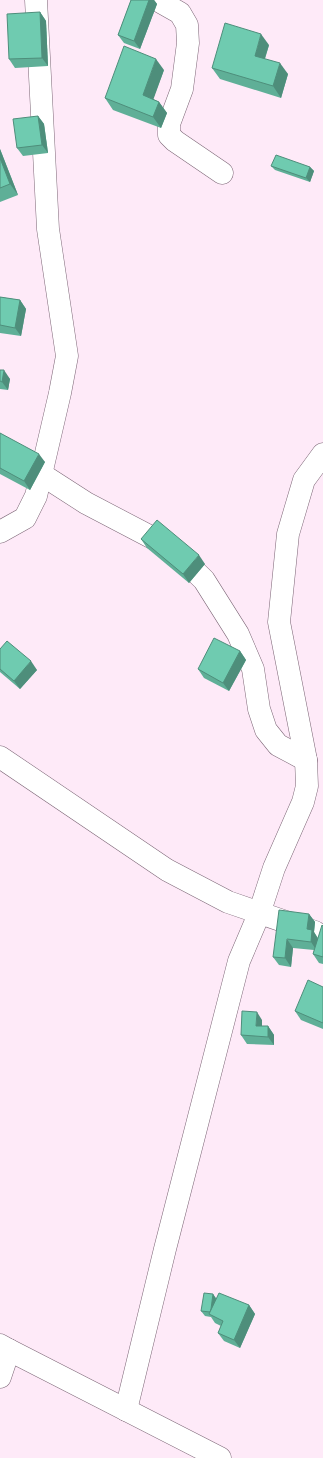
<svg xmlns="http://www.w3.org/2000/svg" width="323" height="1458" font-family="'Golos Text',sans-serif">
  <rect width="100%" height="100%" fill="#feeaf8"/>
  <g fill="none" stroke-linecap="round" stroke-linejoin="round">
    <defs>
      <g id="minor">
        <polyline points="157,0 180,13 187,25 188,43 182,89 169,124 169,135 175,141 222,173"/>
        <polyline points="41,474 86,503 170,547 204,580 238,634 253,669 259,709 266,730 278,745 306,760"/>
        <polyline points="0,532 25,518 36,496 60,393 67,356 48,229 36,0"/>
        <polyline points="0,757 167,870 228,902 315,932 323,938"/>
        <polyline points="0,1345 9,1350 0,1377"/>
        <polyline points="9,1350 220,1458"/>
        <polyline points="126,1410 165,1249 239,961 259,914 274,868 303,802 307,786 306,760 279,622 288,534 304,480 323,454"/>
      </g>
    </defs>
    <!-- minor casing -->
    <use href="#minor" stroke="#7d6777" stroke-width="23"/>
    <!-- minor -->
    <use href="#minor" stroke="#fff" stroke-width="22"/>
  </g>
  <!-- wall -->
  <g fill="#5faf97">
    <polygon points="131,0 154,0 157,4 140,49 124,43 118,35"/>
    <polygon points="40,12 46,21 48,66 15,68 9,59"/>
    <polygon points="269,45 265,59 288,74 281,98 220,79 212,68"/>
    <polygon points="164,70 153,99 159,102 167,113 161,128 113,110 105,98"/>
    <polygon points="38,116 44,124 48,153 23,156 17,148"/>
    <polygon points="0,149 18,195 0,202"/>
    <polygon points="271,166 310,167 314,171 310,182 275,170"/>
    <polygon points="0,297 20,300 26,309 21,336 0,333"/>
    <polygon points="0,370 10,379 8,390 0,389"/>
    <polygon points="0,433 45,462 30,490 0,474"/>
    <polygon points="141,539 205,564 189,583 147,548"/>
    <polygon points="0,649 37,670 20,689 0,672"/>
    <polygon points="240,651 246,660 229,691 204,678 198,669"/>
    <polygon points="309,914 315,922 314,932 318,938 323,926 323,964 319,963 313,954 314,950 293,948 291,967 279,965 273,957"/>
    <polygon points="323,987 323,1029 301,1020 295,1011"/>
    <polygon points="262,1020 262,1026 268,1026 274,1035 274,1045 247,1044 241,1035"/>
    <polygon points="213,1294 216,1298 249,1305 255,1314 240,1348 224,1341 218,1333 221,1326 215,1323 211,1317 205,1316 201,1311"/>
  </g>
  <!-- shaded-wall -->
  <g fill="#4e8e7b">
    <polygon points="149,0 154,0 157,4 140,49 134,41"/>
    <polygon points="40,12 46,21 48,66 42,58"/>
    <polygon points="261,34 269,45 262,67 255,56"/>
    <polygon points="156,59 164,70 151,106 143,95"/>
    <polygon points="280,63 288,74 281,98 273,86"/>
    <polygon points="159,102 167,113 161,128 153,117"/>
    <polygon points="38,116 44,124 48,153 42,145"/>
    <polygon points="0,149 18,195 10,184 0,158"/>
    <polygon points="310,167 314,171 310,182 306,178"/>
    <polygon points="20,300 26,309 21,336 15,328"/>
    <polygon points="4,370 10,379 8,390 2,382"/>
    <polygon points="39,454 45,462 30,490 24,481"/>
    <polygon points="199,555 205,564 189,583 183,574"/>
    <polygon points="240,651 246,660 229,691 223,683"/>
    <polygon points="31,661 37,670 20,689 14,681"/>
    <polygon points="309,914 315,922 314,932 318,939 317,951 311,942 307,929"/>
    <polygon points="287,939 293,948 291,967 285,958"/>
    <polygon points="257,1012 262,1020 262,1034 256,1026"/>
    <polygon points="268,1026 274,1035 274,1045 268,1037"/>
    <polygon points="213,1294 216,1299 214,1317 211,1312"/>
    <polygon points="249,1305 255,1314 240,1348 234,1340"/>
  </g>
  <!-- building -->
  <g fill="#6fcbb0" stroke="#4e8e7b">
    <polygon points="131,0 149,0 134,41 118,35"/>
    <polygon points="40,12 42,58 9,59 7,14"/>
    <polygon points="225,23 261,34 255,56 280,63 273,86 212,68"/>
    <polygon points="124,46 156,59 143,95 159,102 153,117 105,98"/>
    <polygon points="38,116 42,145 17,148 13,119"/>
    <polygon points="276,155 310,167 306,178 271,166"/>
    <polygon points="0,158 10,184 0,188"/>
    <polygon points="0,297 20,300 15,328 0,325"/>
    <polygon points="0,370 4,370 2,382 0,381"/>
    <polygon points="0,433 39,454 24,481 0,468"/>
    <polygon points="157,520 199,555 183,574 141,539"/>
    <polygon points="214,638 240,651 223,683 198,669"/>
    <polygon points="7,641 31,661 14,681 0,669 0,649"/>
    <polygon points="279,910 309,914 307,929 312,930 311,942 287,939 285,958 273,957"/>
    <polygon points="322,925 323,926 323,957 313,954"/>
    <polygon points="308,980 323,987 323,1023 295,1011"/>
    <polygon points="242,1011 257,1012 256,1026 268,1026 268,1037 241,1035"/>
    <polygon points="204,1293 213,1294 211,1309 210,1312 201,1311"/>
    <polygon points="219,1293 249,1305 234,1340 218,1333 223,1321 209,1314"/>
  </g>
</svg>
